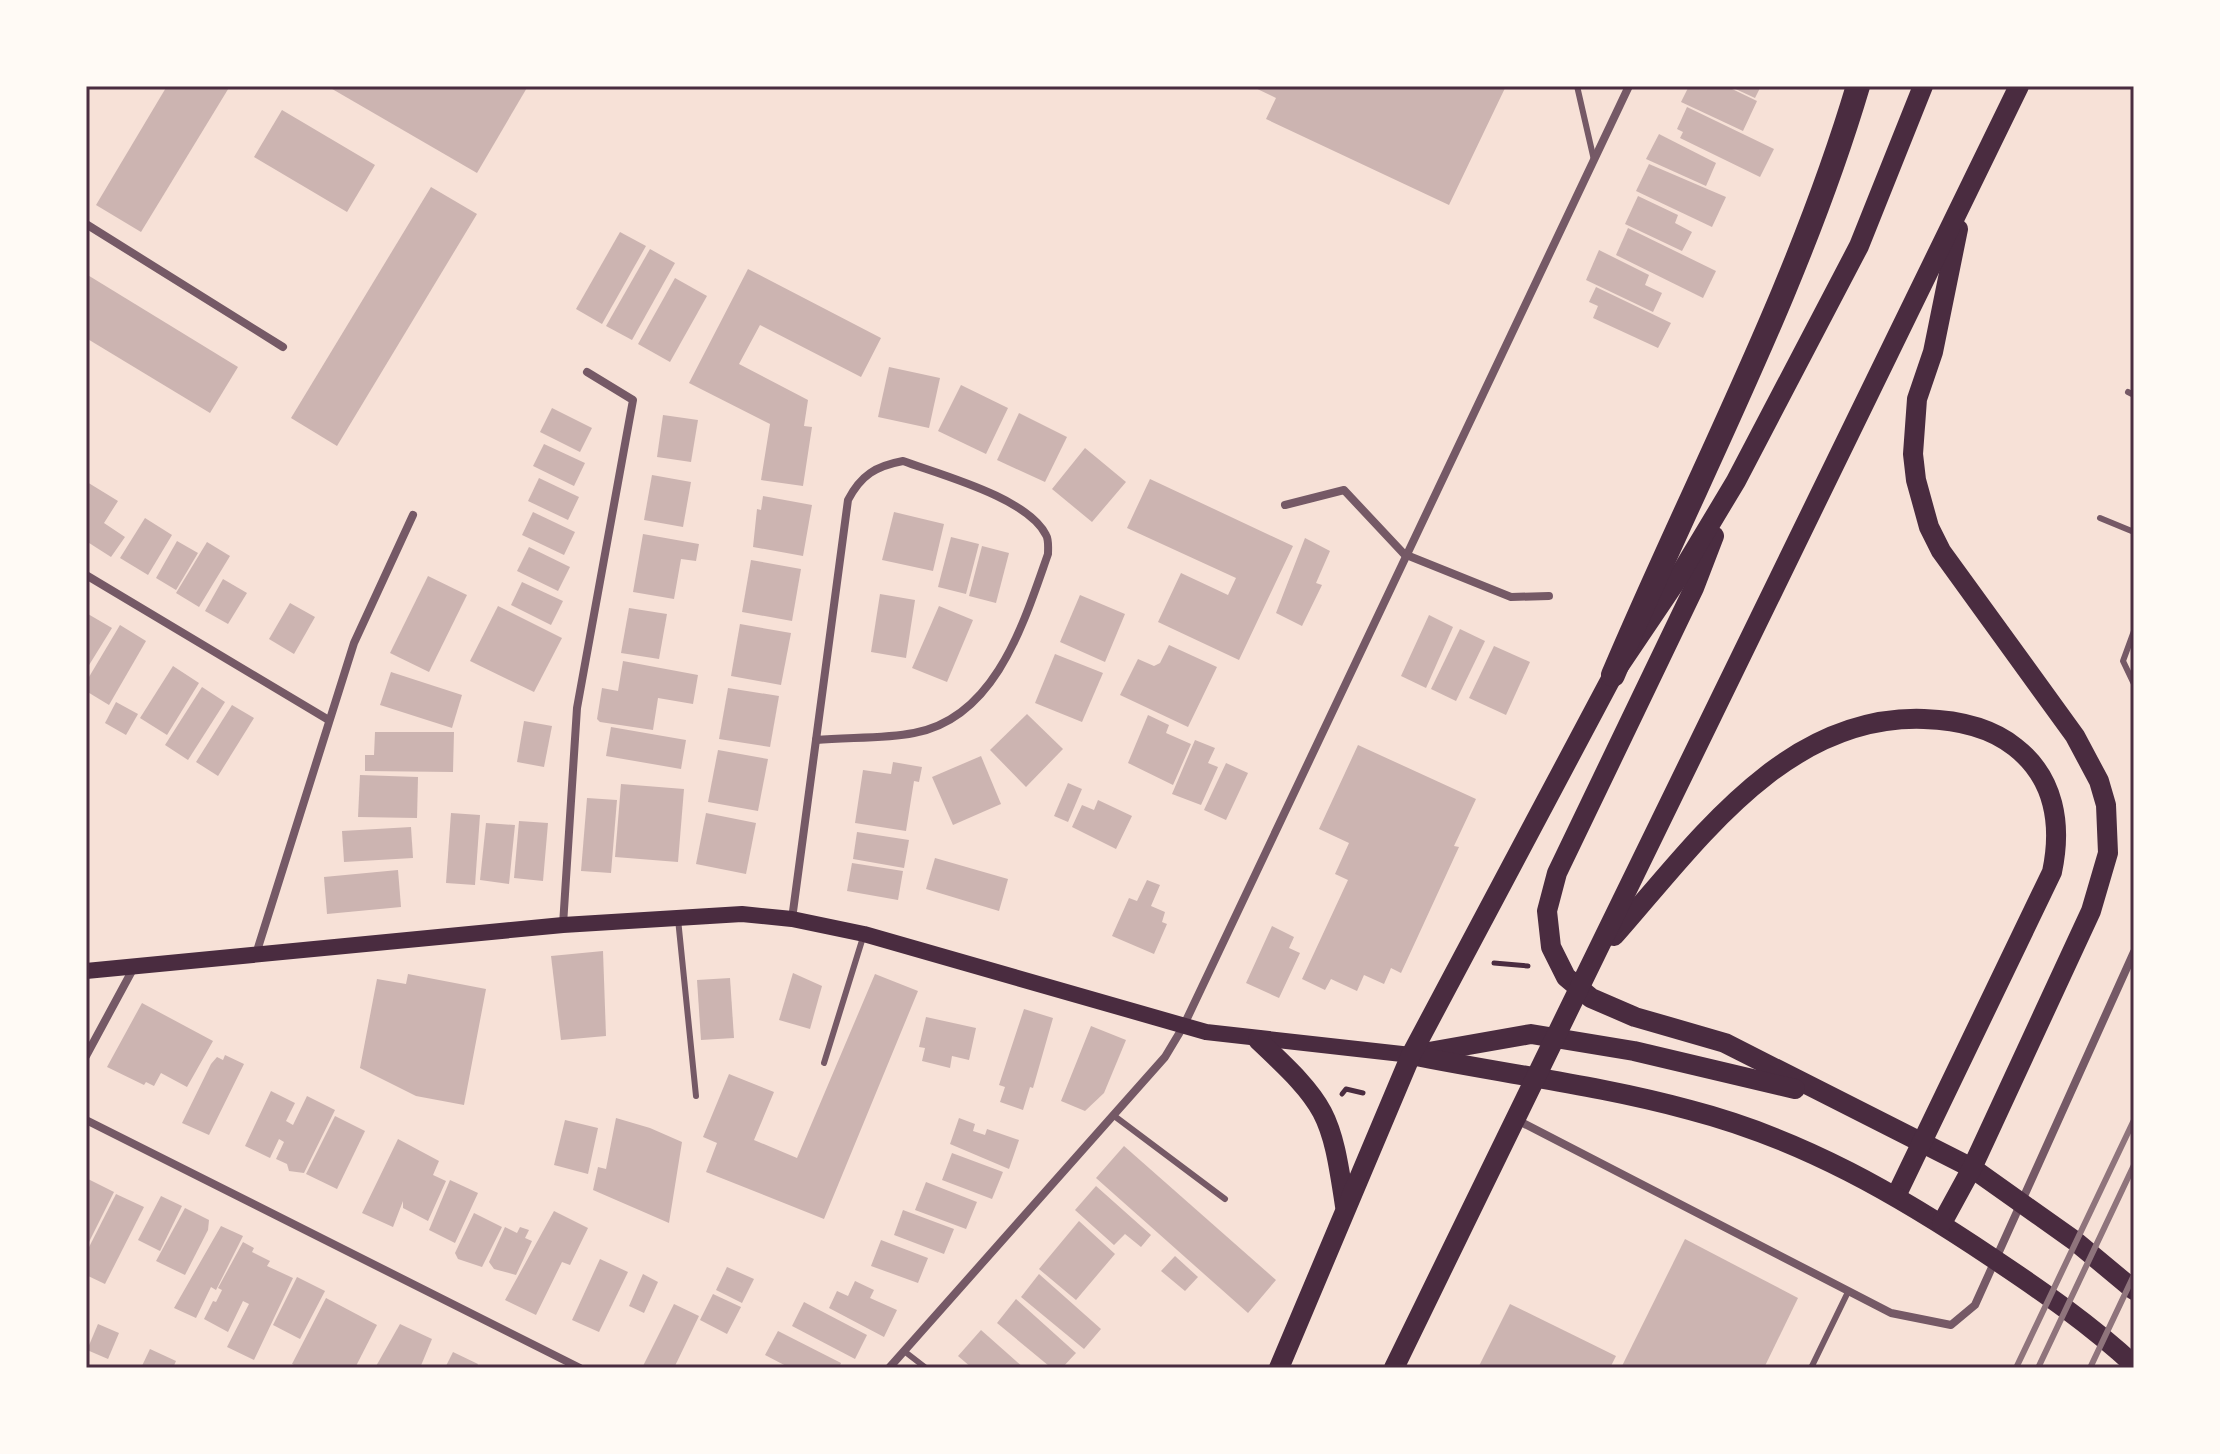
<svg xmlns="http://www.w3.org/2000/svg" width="2220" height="1454" font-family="'Asap Condensed',sans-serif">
  <rect width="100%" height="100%" fill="#f7e1d7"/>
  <!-- building -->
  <g fill="#ccb4b1">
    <polygon points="167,86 230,86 141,232 96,205"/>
    <polygon points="327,86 528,86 477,173"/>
    <polygon points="1251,86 1506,86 1449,205 1266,119 1276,98"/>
    <polygon points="1689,86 1728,87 1757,101 1743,131 1681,102"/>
    <polygon points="1729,86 1761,86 1755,98"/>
    <polygon points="1687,107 1774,149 1760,177 1680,138 1683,132 1677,129"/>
    <polygon points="282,110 375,165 347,212 254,157"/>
    <polygon points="1659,134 1716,163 1706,186 1646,159"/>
    <polygon points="1649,164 1726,197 1712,227 1636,191"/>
    <polygon points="431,187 477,214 337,446 291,418"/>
    <polygon points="1638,196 1678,215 1675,223 1692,232 1682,251 1625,224"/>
    <polygon points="1628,228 1716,271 1703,298 1616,255"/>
    <polygon points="620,232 646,246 602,324 576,309"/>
    <polygon points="650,249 675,263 632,340 606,326"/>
    <polygon points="1599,250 1649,275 1645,285 1662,293 1653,312 1586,280"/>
    <polygon points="748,269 881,338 861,377 760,325 739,364 808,400 804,426 812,427 803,486 761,480 770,424 689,383"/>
    <polygon points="86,274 238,367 210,413 86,338"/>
    <polygon points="675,278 707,296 670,362 638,344"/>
    <polygon points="1596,287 1671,323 1658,348 1593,318 1598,306 1589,302"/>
    <polygon points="889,367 940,378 929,428 878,417"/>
    <polygon points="961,385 1008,408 986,454 938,431"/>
    <polygon points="552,408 592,428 580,452 540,432"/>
    <polygon points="1019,413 1067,437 1045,482 997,460"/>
    <polygon points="663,415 698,420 691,462 657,457"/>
    <polygon points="544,444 585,463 574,486 533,466"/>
    <polygon points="1085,448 1126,482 1092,522 1052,489"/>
    <polygon points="652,475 691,482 683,527 644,520"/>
    <polygon points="539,478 579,497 568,520 528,501"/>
    <polygon points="1150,479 1293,546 1239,660 1158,622 1181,573 1228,595 1236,578 1127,528"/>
    <polygon points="87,482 118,501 104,523 125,537 111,557 86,541"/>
    <polygon points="763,496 812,505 803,556 753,547 757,509 761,510"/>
    <polygon points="533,512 575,532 564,555 522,535"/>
    <polygon points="894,512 944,524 933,571 882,560"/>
    <polygon points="145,518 172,535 148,575 120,558"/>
    <polygon points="643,534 699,544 696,561 681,559 674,599 633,592"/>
    <polygon points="951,537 979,544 966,594 938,587"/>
    <polygon points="1305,538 1330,551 1316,583 1322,585 1302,626 1276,613"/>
    <polygon points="177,541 198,553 176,590 156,578"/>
    <polygon points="207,542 230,556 199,607 176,593"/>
    <polygon points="982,546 1009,553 996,603 969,596"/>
    <polygon points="529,547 570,567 558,591 517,571"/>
    <polygon points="751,560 801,569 792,621 742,612"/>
    <polygon points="428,576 467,595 429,672 390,653"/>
    <polygon points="223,579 247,593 228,624 205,611"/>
    <polygon points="522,582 563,601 551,625 511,605"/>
    <polygon points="880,594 915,600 906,658 871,652"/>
    <polygon points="1080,595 1125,614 1105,662 1060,642"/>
    <polygon points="290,603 315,617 294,654 269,639"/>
    <polygon points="498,606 562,638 534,692 470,661"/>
    <polygon points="939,606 973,620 947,682 912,668"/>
    <polygon points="629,608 667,614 659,659 621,653"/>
    <polygon points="88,614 112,628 86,670 86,617"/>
    <polygon points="1429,615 1453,627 1426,688 1401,676"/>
    <polygon points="740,624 791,633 781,685 731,676"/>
    <polygon points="120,625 146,641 109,705 86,691 86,682"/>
    <polygon points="1460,629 1485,641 1456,701 1431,689"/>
    <polygon points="1169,645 1217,667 1188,727 1120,695 1138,659 1154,666 1160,663"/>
    <polygon points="1494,646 1530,662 1506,715 1469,698"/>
    <polygon points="1055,654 1103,673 1082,722 1035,703"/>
    <polygon points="623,661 698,675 693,704 658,698 653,730 600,722 597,719 602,688 618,691"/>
    <polygon points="173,666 199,683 167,735 140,718"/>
    <polygon points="391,672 462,695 452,728 380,705"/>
    <polygon points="202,687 225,702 188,760 165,745"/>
    <polygon points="728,688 779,696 770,747 719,739"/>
    <polygon points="116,702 138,714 126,735 105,723"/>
    <polygon points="232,705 254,718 218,776 196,762"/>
    <polygon points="1027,714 1063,749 1026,787 990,750"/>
    <polygon points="1148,715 1169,725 1166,733 1191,744 1173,785 1128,763"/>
    <polygon points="524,721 552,726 544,767 517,762"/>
    <polygon points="611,727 686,740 681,769 606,756"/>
    <polygon points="375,732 454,732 453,772 365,771 365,755 374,755"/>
    <polygon points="1195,740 1215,748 1208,763 1218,767 1201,805 1172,794"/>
    <polygon points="1358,745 1476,799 1454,846 1459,847 1401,973 1391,968 1384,984 1364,975 1357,991 1331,979 1325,990 1302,979 1348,880 1335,874 1349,843 1319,829"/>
    <polygon points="718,750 768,759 758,811 708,802"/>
    <polygon points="981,756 1001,804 953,825 932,777"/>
    <polygon points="893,762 922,767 919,782 914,781 906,831 855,823 863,770 891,774"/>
    <polygon points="1226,763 1248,773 1226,820 1204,810"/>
    <polygon points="360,775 418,777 417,818 358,817"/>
    <polygon points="1068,783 1082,789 1068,822 1054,816"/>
    <polygon points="621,784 684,789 678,862 615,857"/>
    <polygon points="587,798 617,800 611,873 581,871"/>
    <polygon points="1098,800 1132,816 1116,849 1072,827 1082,805 1094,810"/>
    <polygon points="451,813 480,815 475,885 446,883"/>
    <polygon points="706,813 756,823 746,874 696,864"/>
    <polygon points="519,821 548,823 543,881 514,878"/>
    <polygon points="486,823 515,825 509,884 480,880"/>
    <polygon points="411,827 413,858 344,862 342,831"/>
    <polygon points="857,832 909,840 904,868 853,859"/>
    <polygon points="935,858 1008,879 999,911 926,889"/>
    <polygon points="852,863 903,871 898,900 847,891"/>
    <polygon points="398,870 401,907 327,914 324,877"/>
    <polygon points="1147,880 1160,885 1151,906 1165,912 1162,922 1167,924 1154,954 1112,936 1129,898 1137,901"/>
    <polygon points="1272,926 1294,937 1289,948 1300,953 1279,998 1246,983"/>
    <polygon points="603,951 606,1036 561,1040 551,956"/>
    <polygon points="793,973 822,986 810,1029 779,1020"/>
    <polygon points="408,974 486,989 464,1105 416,1096 360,1068 377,979 406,984"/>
    <polygon points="875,974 918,991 824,1219 706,1172 717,1143 703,1137 729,1074 774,1092 754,1140 797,1158"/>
    <polygon points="730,978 734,1038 701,1040 697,980"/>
    <polygon points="142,1003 213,1041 187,1087 161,1073 154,1086 146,1082 144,1085 107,1067"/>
    <polygon points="1024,1009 1053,1018 1033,1088 1030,1087 1023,1110 1000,1102 1005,1087 999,1085"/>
    <polygon points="926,1017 976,1028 969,1060 952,1056 950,1068 922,1061 925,1048 919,1047"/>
    <polygon points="1091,1026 1126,1040 1104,1093 1085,1111 1061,1101"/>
    <polygon points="225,1055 244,1064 209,1135 182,1123 211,1064 217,1057 223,1060"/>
    <polygon points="271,1091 295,1103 286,1121 293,1125 307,1096 335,1110 304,1173 289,1171 287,1164 276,1159 284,1142 279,1139 270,1158 245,1146"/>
    <polygon points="335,1116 365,1131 337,1189 306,1174"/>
    <polygon points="616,1118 650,1128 682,1142 669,1223 593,1190 598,1167 606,1169"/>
    <polygon points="959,1118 975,1124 973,1131 985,1135 987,1129 1019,1140 1009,1169 950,1144"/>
    <polygon points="565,1120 598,1128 588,1174 554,1165"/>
    <polygon points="398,1139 439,1161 433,1175 446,1181 428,1221 403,1208 403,1201 393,1227 362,1213"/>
    <polygon points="1124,1146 1276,1280 1248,1313 1096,1178"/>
    <polygon points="952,1153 1003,1172 992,1199 942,1180"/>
    <polygon points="86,1178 114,1192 86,1248"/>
    <polygon points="450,1180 478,1193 455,1243 429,1230"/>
    <polygon points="926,1182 977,1202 966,1229 915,1210"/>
    <polygon points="1096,1186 1151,1235 1141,1247 1125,1234 1114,1245 1075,1210"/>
    <polygon points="116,1194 144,1207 105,1284 86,1275 86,1253"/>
    <polygon points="161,1196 182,1206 160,1251 138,1240"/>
    <polygon points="185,1208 209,1220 208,1230 185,1275 156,1261"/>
    <polygon points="903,1210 954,1229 944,1254 894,1235"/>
    <polygon points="554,1211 588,1228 570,1265 562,1262 536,1315 505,1300"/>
    <polygon points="474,1213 502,1227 482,1267 458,1259 455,1253"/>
    <polygon points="1079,1221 1115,1254 1076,1300 1039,1269"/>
    <polygon points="221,1226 243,1236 216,1290 211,1287 196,1318 174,1308"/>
    <polygon points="505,1227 517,1233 520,1227 529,1230 525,1238 532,1241 516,1275 494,1269 489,1262"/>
    <polygon points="1685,1239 1798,1298 1764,1368 1621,1368"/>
    <polygon points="881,1240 928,1258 918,1283 871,1266"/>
    <polygon points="243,1242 254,1248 252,1252 270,1261 267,1266 293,1278 254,1360 227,1347 249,1304 243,1301 228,1332 204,1319 213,1301 216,1302 222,1290 218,1288"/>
    <polygon points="1175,1256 1198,1277 1185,1291 1161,1271"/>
    <polygon points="600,1259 628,1272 599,1332 572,1320"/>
    <polygon points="727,1267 754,1279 742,1303 716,1290"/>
    <polygon points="643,1274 658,1282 644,1313 629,1306"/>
    <polygon points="1039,1274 1101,1329 1084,1349 1021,1297"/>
    <polygon points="297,1277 325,1291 300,1339 273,1325"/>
    <polygon points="855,1281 874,1290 870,1298 897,1310 884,1337 829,1308 837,1291 848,1296"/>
    <polygon points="713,1294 741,1307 727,1334 700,1320"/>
    <polygon points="326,1298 377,1325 355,1368 300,1368 292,1364"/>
    <polygon points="1016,1299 1076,1353 1062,1368 1049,1366 997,1323"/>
    <polygon points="804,1302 867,1335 855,1359 792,1326"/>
    <polygon points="674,1304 699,1316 674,1368 642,1368"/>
    <polygon points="1510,1304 1616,1356 1610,1368 1478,1368"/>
    <polygon points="98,1324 119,1333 108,1359 87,1350"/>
    <polygon points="400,1324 432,1339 420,1368 375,1368"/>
    <polygon points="981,1330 1024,1368 972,1368 958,1356"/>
    <polygon points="778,1331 841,1363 839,1368 790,1368 765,1355"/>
    <polygon points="150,1349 176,1361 173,1368 141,1368"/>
    <polygon points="453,1352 478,1364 476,1368 445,1368"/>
  </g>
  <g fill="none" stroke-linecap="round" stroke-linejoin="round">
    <!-- path -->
    <g stroke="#4a2c40" stroke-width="5">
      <polyline points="1494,963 1528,966"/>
      <polyline points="1342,1094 1346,1089 1363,1093"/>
    </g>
    <!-- service -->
    <g stroke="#755966" stroke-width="6">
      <polyline points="1577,86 1594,160"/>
      <polyline points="2128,392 2134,395"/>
      <polyline points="2100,518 2134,532"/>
      <polyline points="2134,631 2123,661 2134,684"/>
      <polyline points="678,919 696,1096"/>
      <polyline points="824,1063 864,934"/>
      <polyline points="1113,1115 1225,1199"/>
      <polyline points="904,1351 926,1368"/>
      <polyline points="1811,1368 1848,1292"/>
    </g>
    <!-- minor -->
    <g stroke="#755966" stroke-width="8">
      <polyline points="86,224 283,347"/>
      <path d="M903,461C941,475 1028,498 1046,535C1049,540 1048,548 1048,554C1024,622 996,718 914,733C883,739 848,737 816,740L848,500C861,475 876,466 903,461Z"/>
      <polyline points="1285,505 1344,490 1404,554 1511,597 1549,596"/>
      <polyline points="86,575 327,719"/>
      <polyline points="792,919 816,740"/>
      <polyline points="563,925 577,708 633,400 587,372"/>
      <polyline points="256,954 354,643 413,515"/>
      <polyline points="86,1056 133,969"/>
      <polyline points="86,1120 580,1368"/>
      <polyline points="1517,1120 1891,1313 1951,1325 1975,1305 2134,952"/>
      <polyline points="889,1368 1165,1057 1183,1027 1629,86"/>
    </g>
    <!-- secondary -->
    <polyline stroke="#4a2c40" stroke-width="16" points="86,971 563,925 742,914 792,919 864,934 1206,1032 1411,1055"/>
    <!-- primary -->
    <g stroke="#4a2c40" stroke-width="20">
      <polyline points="1714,536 1694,588 1557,873 1547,911 1551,947 1566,977 1591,998 1635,1017 1725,1043 1972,1168 2075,1241 2134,1290"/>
      <path d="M1614,936C1697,842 1785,714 1924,719C1956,720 1990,727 2015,747C2055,778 2062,825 2052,872L1897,1194"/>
      <path d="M1258,1040C1327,1105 1331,1112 1345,1206"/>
      <polyline points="1423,1053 1531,1034 1634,1051 1795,1089"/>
      <path d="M1411,1055C1504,1074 1599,1085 1690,1110C1802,1139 1899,1195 1994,1259C2042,1291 2091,1325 2134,1365"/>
      <polyline points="1942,1223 1972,1168 2091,911 2108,853 2106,805 2099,781 2075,736 1941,551 1929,527 1916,480 1913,454 1917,399 1933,352 1958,229"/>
      <polyline points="1279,1368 1411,1055 1613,675 1673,586 1736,481 1859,246 1923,86"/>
      <polyline points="1394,1368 2019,86"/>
    </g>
    <!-- motorway -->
    <path stroke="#4a2c40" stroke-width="24" d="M1613,675C1696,479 1797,291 1858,86"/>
    <!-- rail -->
    <g stroke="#8f747c" stroke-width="6">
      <polyline points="2016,1368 2134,1120"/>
      <polyline points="2038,1368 2134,1165"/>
      <polyline points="2090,1368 2134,1275"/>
    </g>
  </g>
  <!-- border -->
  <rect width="2220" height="1454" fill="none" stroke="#fffaf5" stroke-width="176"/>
  <rect x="88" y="88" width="2044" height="1278" fill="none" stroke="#4a2c40" stroke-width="3"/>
</svg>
